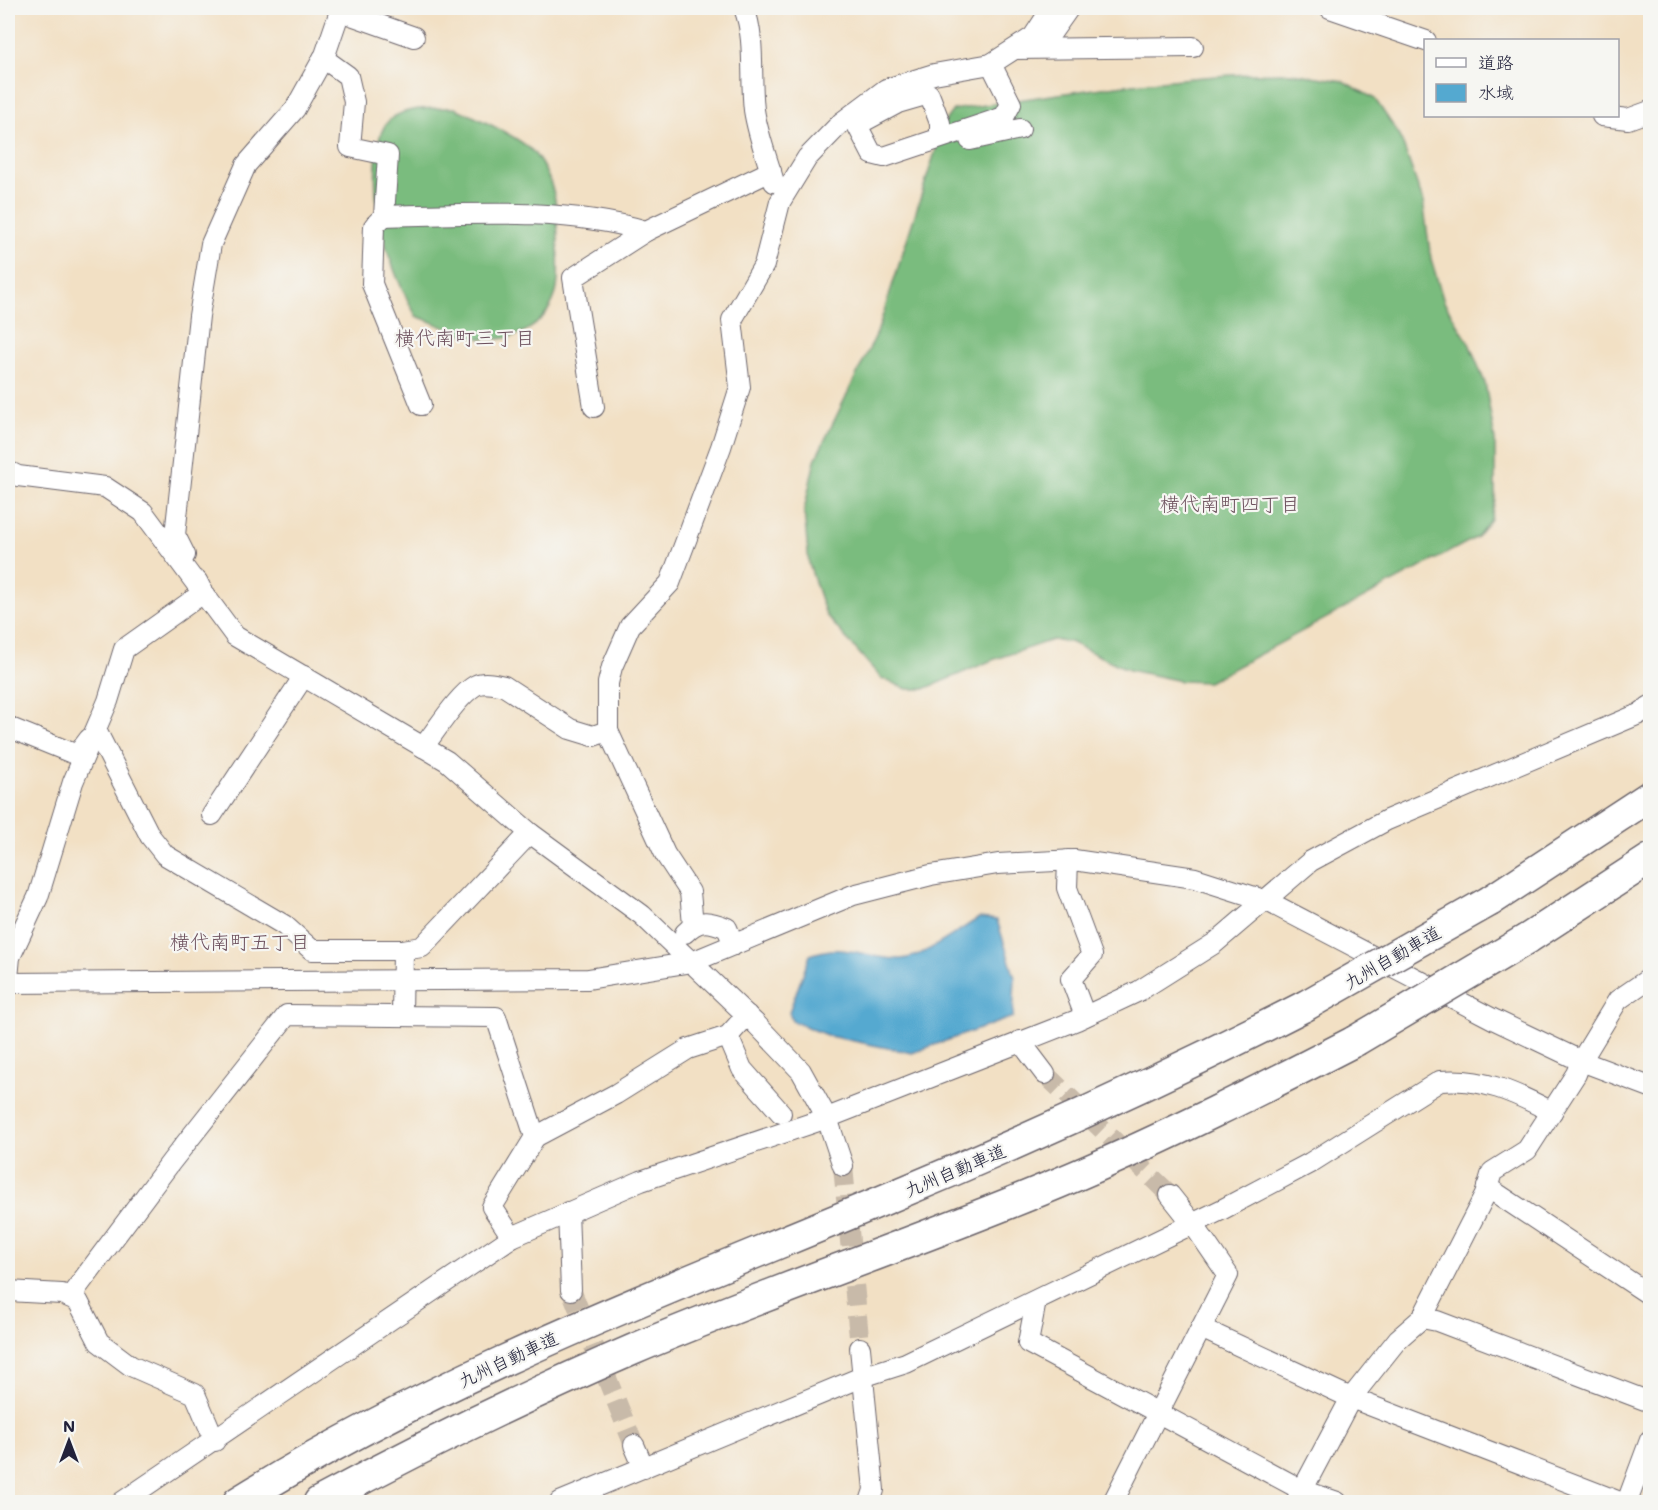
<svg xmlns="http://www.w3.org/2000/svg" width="1658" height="1510" font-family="Mali,'Klee One',sans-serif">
  <rect width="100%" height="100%" fill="#f6f6f2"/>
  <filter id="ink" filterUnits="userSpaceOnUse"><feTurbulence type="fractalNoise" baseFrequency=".0167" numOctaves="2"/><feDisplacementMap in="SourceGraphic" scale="12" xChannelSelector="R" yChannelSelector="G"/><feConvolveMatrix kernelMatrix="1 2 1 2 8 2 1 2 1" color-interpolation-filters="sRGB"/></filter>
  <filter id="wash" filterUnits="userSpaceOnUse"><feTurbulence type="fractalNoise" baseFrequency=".008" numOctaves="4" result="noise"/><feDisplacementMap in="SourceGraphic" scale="24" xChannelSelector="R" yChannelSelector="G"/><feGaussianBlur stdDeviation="1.35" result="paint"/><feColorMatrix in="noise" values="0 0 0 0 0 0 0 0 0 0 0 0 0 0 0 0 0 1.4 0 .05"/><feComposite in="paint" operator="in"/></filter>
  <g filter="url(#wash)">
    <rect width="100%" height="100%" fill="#f2e0c4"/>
    <!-- forest -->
    <g fill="#7abc7e" stroke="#4e6f5c" stroke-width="1.5">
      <path d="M1292,73L1343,81L1375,99L1400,136L1423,201L1431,259L1444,302L1469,343L1485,383L1495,440V499L1491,519L1477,537L1208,682L1181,681L1129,670L1070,642L1052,640L995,659L924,689H907L881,678L826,615L809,564L804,511L815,460L877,333L945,121L953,110C1065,93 1178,74 1292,73Z"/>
      <path d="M455,108C473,116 522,138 534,153C557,183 557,207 558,243C558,258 560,279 556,293C545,328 512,344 477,338C456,334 436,323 416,316C390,269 372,218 376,164C377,151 378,135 386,124C399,106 434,108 455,108Z"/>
    </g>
    <!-- water -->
    <path fill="#54a9d0" stroke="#3b6686" stroke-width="1.5" d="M979,918L997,920L1015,978L1013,1017L912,1053L829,1036L792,1021L789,1012L810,955C849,941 866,960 901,959C923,958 959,930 979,918Z"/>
  </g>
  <g filter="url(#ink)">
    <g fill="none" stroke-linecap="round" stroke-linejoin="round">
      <!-- minor-tunnel -->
      <g stroke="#c8baa9" stroke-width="20" stroke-dasharray="20 10" stroke-linecap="butt">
        <polyline points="1045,1074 1170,1195"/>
        <polyline points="843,1166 860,1348"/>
        <polyline points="571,1290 634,1445"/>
      </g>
      <defs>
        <g id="minor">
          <path d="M744,8C756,39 750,77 754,110C758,136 767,158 774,182"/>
          <polyline points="1330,8 1426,41"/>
          <polyline points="340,11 414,37"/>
          <polyline points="1045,42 1069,8"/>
          <polyline points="1016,49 1193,47"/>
          <polyline points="323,58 348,76 354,102 350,147 388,155 384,216 374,226 372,284 421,405"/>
          <polyline points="1602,116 1628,119 1650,111"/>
          <polyline points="940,138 940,123 929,94 898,103 857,125 872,154 884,157 1004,117 1011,104 991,64"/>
          <polyline points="970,140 1020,129"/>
          <path d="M384,216C471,214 562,207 646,231L771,171"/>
          <polyline points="594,407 573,278 646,231"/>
          <polyline points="8,471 18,476 105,487 143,512 235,636 447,761 530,833 642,915 757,1025 801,1071 827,1118 843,1166"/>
          <polyline points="185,555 175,535 199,316 211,244 246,165 295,109 325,55 341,8"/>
          <polyline points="8,727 77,755 89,739"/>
          <polyline points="96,730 150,836 165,855 284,925 312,950 403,950 422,947 530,833"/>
          <path d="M423,747C437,730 457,696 476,685C484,681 495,684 504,686L570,729L593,736L608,731"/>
          <polyline points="212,815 304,676"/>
          <polyline points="1068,860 1067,888 1092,955 1071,979 1085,1016"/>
          <polyline points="693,925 690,892 665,854 608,731 608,683 612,667 630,626 670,583 721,447 740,387 732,320 764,265 780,202 807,158 842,122 886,89 934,74 991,64 1033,37 1052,8"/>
          <path d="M685,933C699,918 710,921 727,928L734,945"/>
          <polyline points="8,978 10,957 38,897 73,782 108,701 124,649 203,593 197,581"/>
          <polyline points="8,983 588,979 692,962 853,895 931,875 998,864 1074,860 1195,878 1267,901 1495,1020 1581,1061 1650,1087"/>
          <polyline points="402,1015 403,950"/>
          <polyline points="728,1036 742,1069 781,1113"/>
          <polyline points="1020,1041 1045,1074"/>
          <polyline points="535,1137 616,1094 688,1049 728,1036 747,1015"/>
          <polyline points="1487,1187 1650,1295"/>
          <polyline points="568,1212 571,1290"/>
          <polyline points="8,1291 62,1294 78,1301 99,1342 131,1366 195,1394 215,1441"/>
          <polyline points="70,1297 171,1162 287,1015 496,1017 535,1137 492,1207 512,1237"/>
          <polyline points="1036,1301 1028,1343 1302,1490 1337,1502"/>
          <polyline points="1422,1318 1437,1321 1650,1402"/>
          <polyline points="1201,1328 1351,1398 1620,1502"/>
          <polyline points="860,1348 874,1490 870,1502"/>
          <polyline points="634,1445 644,1468"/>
          <polyline points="122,1502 512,1237 641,1181 827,1118 1077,1020 1139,991 1215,943 1311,861 1387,820 1639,714 1650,706"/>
          <path d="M560,1502L862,1377L906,1363L1223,1209L1310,1163L1440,1081C1482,1077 1516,1093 1552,1112"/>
          <polyline points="1113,1502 1228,1275 1193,1224 1170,1195"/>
          <polyline points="1296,1502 1351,1398 1398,1339 1422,1318 1485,1195 1492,1172 1527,1150 1576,1074 1581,1061 1618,1000 1650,978"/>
          <polyline points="1627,1502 1650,1440"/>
        </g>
        <g id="highway">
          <polyline points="1490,901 1650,796"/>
          <polyline points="1527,939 1650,859"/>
          <path d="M238,1502C441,1375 666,1291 886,1199C1028,1140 1168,1076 1305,1006"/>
          <path d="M319,1502C421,1447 525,1396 632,1350C777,1288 928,1239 1073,1177C1169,1136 1262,1089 1355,1041"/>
        </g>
      </defs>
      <!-- minor casing -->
      <use href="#minor" stroke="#6b646b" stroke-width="22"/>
      <!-- highway casing -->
      <use href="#highway" stroke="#6b646b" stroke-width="33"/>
      <!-- minor -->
      <use href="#minor" stroke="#fff" stroke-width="20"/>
      <!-- highway -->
      <use href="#highway" stroke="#fff" stroke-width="30"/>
      <defs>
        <g id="highway-bridge">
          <polyline points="1305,1006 1490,901"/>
          <polyline points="1355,1041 1527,939"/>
        </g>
      </defs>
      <!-- highway-bridge casing -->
      <use href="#highway-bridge" stroke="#6b646b" stroke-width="33" stroke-linecap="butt"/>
      <!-- highway-bridge -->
      <use href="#highway-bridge" stroke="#fff" stroke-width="30"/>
    </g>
  </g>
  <g text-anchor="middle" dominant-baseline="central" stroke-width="4.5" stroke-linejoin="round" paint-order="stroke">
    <!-- street labels -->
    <g font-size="18" fill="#22223b" stroke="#f6f6f2">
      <text transform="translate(1392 957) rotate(-30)">九州自動車道</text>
      <text transform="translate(955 1170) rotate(-23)">九州自動車道</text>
      <text transform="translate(508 1359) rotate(-25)">九州自動車道</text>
    </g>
    <!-- neighbourhood labels -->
    <g font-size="20" fill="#6d515e" stroke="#f6f6f2">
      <text x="465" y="337">横代南町三丁目</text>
      <text x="1230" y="503">横代南町四丁目</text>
      <text x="240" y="941">横代南町五丁目</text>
    </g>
  </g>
  <!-- margin -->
  <rect width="1658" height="1510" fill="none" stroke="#f6f6f2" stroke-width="30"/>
  <!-- legend -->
  <rect x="1424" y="39" width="195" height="78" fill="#f6f6f2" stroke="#a1a1a9" stroke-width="1.5"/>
  <rect x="1436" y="58" width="30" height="9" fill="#ffffff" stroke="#a1a1a9" stroke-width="1.5"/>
  <text x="1478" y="69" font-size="18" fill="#22223b">道路</text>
  <rect x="1436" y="84" width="30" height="18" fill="#54a9d0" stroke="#a1a1a9" stroke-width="1.5"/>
  <text x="1478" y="99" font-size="18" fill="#22223b">水域</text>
  <!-- north arrow -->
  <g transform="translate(69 1441)" stroke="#f6f6f2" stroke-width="4.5" paint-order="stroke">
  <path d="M0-4.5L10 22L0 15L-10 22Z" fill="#22223b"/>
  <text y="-9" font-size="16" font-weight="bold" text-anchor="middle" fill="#22223b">N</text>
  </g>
</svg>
